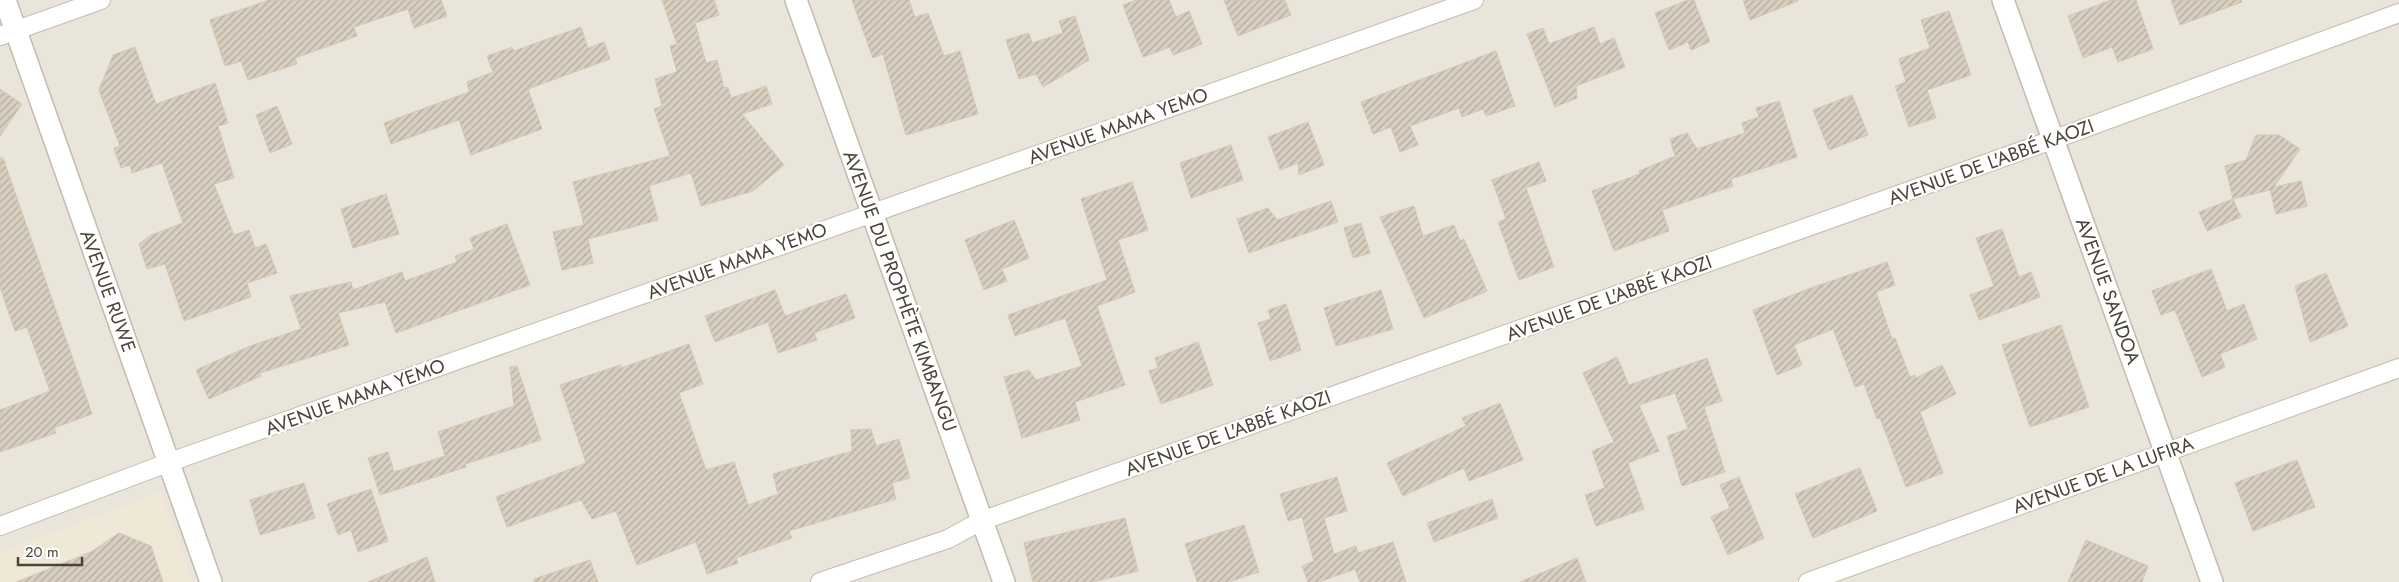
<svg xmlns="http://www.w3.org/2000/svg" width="2399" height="582" font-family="Jost,sans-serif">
  <defs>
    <pattern id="building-hatch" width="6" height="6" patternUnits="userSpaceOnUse" patternTransform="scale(1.25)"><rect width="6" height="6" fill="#d8cfc1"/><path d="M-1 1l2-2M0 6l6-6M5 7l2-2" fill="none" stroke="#b1aa9e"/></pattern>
  </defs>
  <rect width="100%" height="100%" fill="#f6f3ec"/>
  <!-- residential -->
  <rect fill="#eae5da" x="0" y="0" width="2399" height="582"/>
  <!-- education -->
  <polygon fill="#efe8d6" points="161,492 192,582 0,582 0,552"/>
  <!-- building -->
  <g fill="url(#building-hatch)" stroke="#d3c7b4">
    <polygon points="269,0 441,0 447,16 414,28 408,9 354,27 357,36 295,58 297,64 248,80 241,61 225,66 210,20"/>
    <polygon points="662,0 714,0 719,15 695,23 706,63 717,60 724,88 728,87 731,98 766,86 772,104 742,114 784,165 753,191 701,206 691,173 649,186 658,220 588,239 593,263 562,270 553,232 584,225 573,182 670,156 654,109 662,106 655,79 677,72 670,46 677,44"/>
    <polygon points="852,0 909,0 915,17 928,13 944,56 960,51 978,114 906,135 883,54 873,58"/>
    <polygon points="1136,0 1169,0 1176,17 1189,11 1202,44 1173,55 1170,47 1143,57 1123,5"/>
    <polygon points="1224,0 1285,0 1291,15 1238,36"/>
    <polygon points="1688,0 1694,0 1710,42 1691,50 1688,42 1669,50 1655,13"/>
    <polygon points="1743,0 1797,0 1798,1 1750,20"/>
    <polygon points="2111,0 2136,0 2153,49 2118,62 2112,47 2083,58 2068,16"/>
    <polygon points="2171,0 2241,0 2242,2 2180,25"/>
    <polygon points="1949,11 1971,75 1927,90 1936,118 1909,127 1895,86 1906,82 1899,59 1930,48 1921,20"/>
    <polygon points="1075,16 1089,60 1043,87 1036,74 1019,79 1006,40 1029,33 1032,43 1063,33 1059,21"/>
    <polygon points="581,27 588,48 604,42 610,59 528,89 542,129 471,155 459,120 391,144 384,123 469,92 467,82 493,72 487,56 512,47 514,51"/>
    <polygon points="1594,27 1600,44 1614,38 1625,67 1576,86 1577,98 1555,107 1527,34 1543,28 1549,44"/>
    <polygon points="135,47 156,104 215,83 228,123 218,126 234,178 214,184 234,235 249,230 255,248 266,244 277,273 247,283 251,297 184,321 165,264 147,269 139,244 151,235 183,223 162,163 132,173 130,165 121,168 114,148 120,146 99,90 113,55"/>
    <polygon points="1496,51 1515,106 1486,116 1483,109 1462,117 1459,108 1410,126 1418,145 1400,152 1391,127 1373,134 1361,102"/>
    <polygon points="0,89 22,104 0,136"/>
    <polygon points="1852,95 1868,135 1829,150 1813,110"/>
    <polygon points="1779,101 1797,157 1731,179 1733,186 1662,210 1669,231 1614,251 1592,191 1640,174 1639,171 1675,156 1670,139 1687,133 1697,149 1745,133 1742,123 1759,117 1756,108"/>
    <polygon points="277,106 292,144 270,153 256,115"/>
    <polygon points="1308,122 1324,165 1299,175 1298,163 1280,170 1268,137"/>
    <polygon points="2256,135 2279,135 2300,149 2274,187 2301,181 2307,206 2276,214 2270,190 2233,199 2225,166 2246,160"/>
    <polygon points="1231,145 1243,180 1191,198 1180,163"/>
    <polygon points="0,158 3,158 92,414 54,428 56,433 0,452 0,410 50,391 27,327 15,331 0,287"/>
    <polygon points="1539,162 1546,181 1526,188 1554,267 1519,280 1498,222 1506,219 1492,180"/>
    <polygon points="1132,182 1148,230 1118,240 1135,292 1097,306 1125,385 1075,402 1080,420 1022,438 1004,377 1029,370 1036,380 1082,366 1065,318 1015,336 1008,315 1107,280 1081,199"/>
    <polygon points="386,194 399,234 353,248 341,209"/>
    <polygon points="2233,199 2241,217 2207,231 2199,212"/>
    <polygon points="1331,201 1338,222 1249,253 1237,219 1268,208 1277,220"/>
    <polygon points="1414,206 1423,236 1454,225 1460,241 1464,239 1487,291 1424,318 1380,217"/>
    <polygon points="1014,220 1029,258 1002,269 1007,281 984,290 965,240"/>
    <polygon points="1361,223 1370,253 1353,258 1344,228"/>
    <polygon points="507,224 530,285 396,333 385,302 338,313 349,345 260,373 261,376 209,399 196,370 250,346 301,329 290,296 351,282 353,290 402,272 405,281 457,262 455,256 474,249 470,238"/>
    <polygon points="2002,229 2019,277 2031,272 2040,297 1979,320 1970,295 1994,286 1976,238"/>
    <polygon points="1887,262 1895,285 1876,292 1892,339 1895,338 1910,377 1915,375 1916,378 1942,365 1956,394 1920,412 1943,473 1906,487 1880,418 1877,419 1864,384 1855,387 1833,329 1794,345 1802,365 1777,375 1753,310 1811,288"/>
    <polygon points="2211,269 2227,311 2244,304 2257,339 2220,354 2225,367 2202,377 2175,310 2161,315 2152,291"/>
    <polygon points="2326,273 2348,326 2310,342 2295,286"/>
    <polygon points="775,290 785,316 846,294 855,318 814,333 817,340 778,353 768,322 715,342 705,316"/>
    <polygon points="1381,290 1393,329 1336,346 1324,308"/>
    <polygon points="1286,304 1301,350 1270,361 1258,323 1271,319 1268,310"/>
    <polygon points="2061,325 2089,407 2030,427 2002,345"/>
    <polygon points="1198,342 1213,385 1161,404 1149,371 1158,368 1155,358"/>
    <polygon points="689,344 703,384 679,393 706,470 734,462 748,505 778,494 773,474 852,451 851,430 871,429 876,446 899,439 910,478 892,483 896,499 789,531 792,538 736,558 738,563 707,574 696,542 637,565 616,511 592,519 581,500 507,527 496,497 586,463 560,385 620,365 621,368"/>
    <polygon points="1617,357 1629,385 1707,358 1722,401 1704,407 1725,472 1682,486 1667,436 1688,429 1675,393 1639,405 1659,451 1628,463 1644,509 1596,526 1585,495 1605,488 1592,451 1614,442 1583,373"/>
    <polygon points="517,366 541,440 465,464 466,467 380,495 368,458 388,452 394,472 445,456 438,432 514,406 510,367"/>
    <polygon points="1500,403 1523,460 1469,481 1464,468 1403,496 1387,463 1466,426 1462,418"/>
    <polygon points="2297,460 2315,507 2253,531 2235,483"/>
    <polygon points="1860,468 1877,511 1813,538 1795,494"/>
    <polygon points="1337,477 1347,511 1324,518 1334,554 1356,546 1358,553 1393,542 1406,582 1360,582 1355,569 1319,582 1308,582 1302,566 1314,561 1302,517 1288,521 1280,494"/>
    <polygon points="1739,477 1764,538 1728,555 1711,517 1730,508 1720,485"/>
    <polygon points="304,483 315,518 260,535 250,500"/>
    <polygon points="371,489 388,541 358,552 351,530 338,535 327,504"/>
    <polygon points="1492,499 1498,518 1434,542 1427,523"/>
    <polygon points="1125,518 1138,571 1093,582 1033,582 1024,543"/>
    <polygon points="1244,525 1259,572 1228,582 1197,582 1185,544"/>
    <polygon points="119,533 151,546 163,582 16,582 91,552"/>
    <polygon points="2086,540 2148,566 2142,582 2068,582"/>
    <polygon points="427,557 435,582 368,582"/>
    <polygon points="1577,558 1586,582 1520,582"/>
    <polygon points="590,560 598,582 534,582 534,579"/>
  </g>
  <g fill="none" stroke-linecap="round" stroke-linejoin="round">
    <defs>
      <g id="minor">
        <polyline points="0,36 101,0"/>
        <polyline points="0,526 170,462 1474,0"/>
        <polyline points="820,582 948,539 981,521 2055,139 2399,13"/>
        <polyline points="1808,582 2399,368"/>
      </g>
      <g id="tertiary">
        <polyline points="5,0 211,582"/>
        <polyline points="796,0 1004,582"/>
        <polyline points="2003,0 2212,582"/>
      </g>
    </defs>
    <!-- minor casing -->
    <use href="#minor" stroke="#c2bbae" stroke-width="20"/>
    <!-- tertiary casing -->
    <use href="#tertiary" stroke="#c2bbae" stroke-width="24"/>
    <!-- minor -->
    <use href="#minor" stroke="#fff" stroke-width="18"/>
    <!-- tertiary -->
    <use href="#tertiary" stroke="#fff" stroke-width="21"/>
  </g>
  <g text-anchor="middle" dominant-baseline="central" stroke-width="4.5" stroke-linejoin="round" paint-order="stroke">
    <!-- street labels -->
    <g font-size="19" fill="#4b4439" stroke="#fff">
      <text transform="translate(1118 126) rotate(-20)">AVENUE MAMA YEMO</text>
      <text transform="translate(1991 162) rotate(-20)">AVENUE DE L'ABBÉ KAOZI</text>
      <text transform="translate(737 261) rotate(-20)">AVENUE MAMA YEMO</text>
      <text transform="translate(108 291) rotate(70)">AVENUE RUWE</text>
      <text transform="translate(900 291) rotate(70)">AVENUE DU PROPHÈTE KIMBANGU</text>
      <text transform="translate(2108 291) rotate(70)">AVENUE SANDOA</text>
      <text transform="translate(1609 298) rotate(-20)">AVENUE DE L'ABBÉ KAOZI</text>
      <text transform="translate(355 397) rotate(-20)">AVENUE MAMA YEMO</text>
      <text transform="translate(1228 433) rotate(-20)">AVENUE DE L'ABBÉ KAOZI</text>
      <text transform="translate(2103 475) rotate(-20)">AVENUE DE LA LUFIRA</text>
    </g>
  </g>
  <!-- scale -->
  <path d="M18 557v8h64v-8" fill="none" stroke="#4b4439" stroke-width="2.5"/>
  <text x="25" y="557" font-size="15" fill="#4b4439" stroke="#ffffff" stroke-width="4" paint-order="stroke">20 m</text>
</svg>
